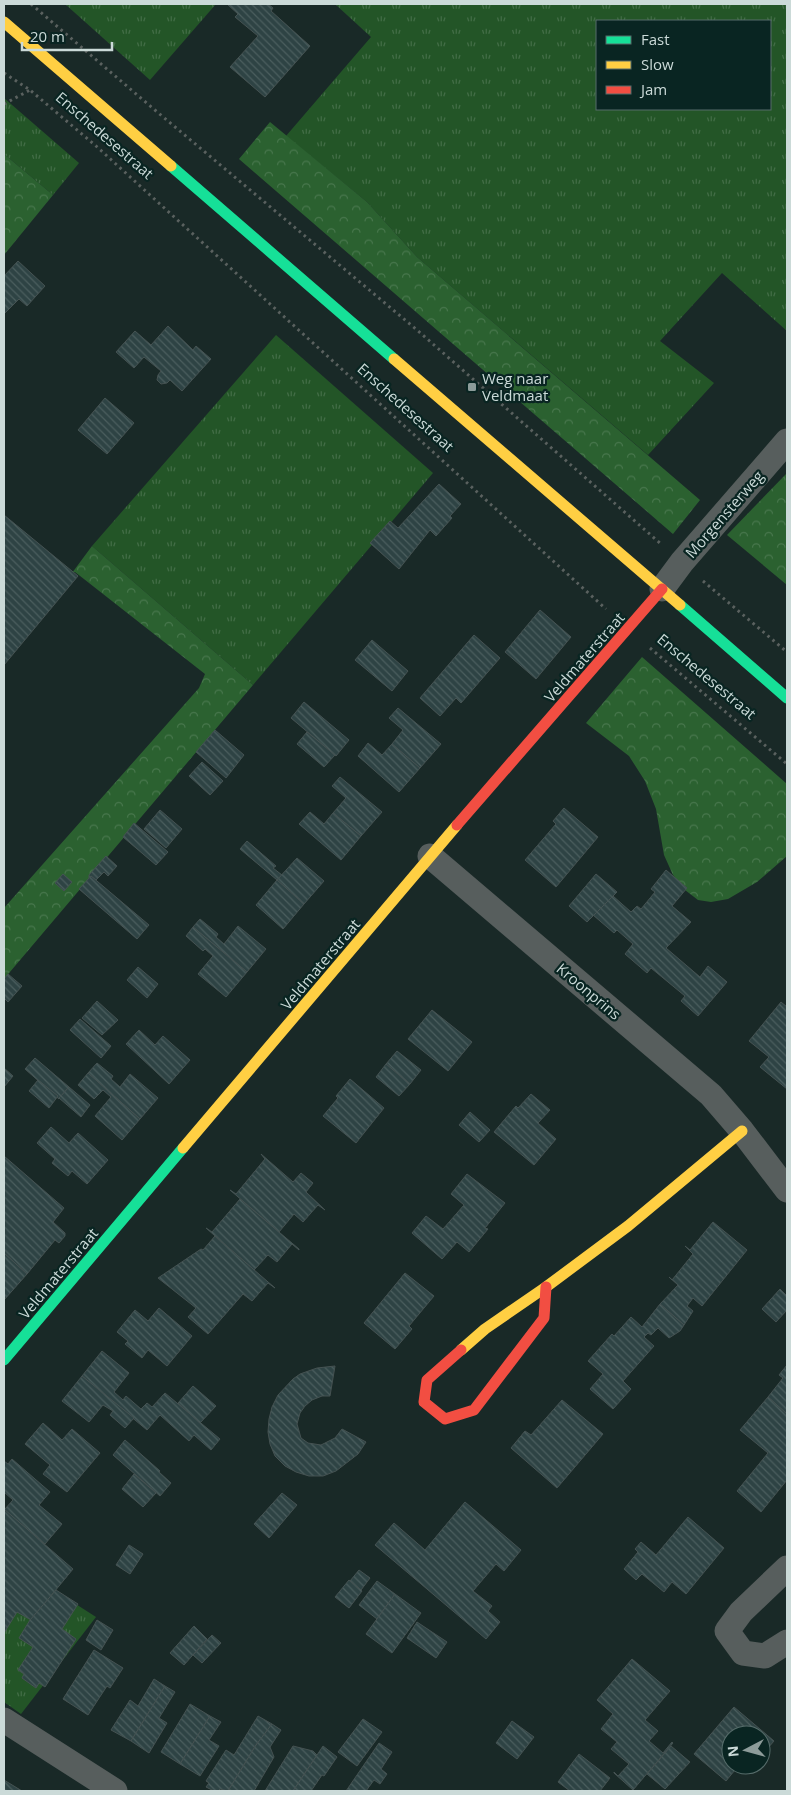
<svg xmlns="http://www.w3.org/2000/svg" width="791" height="1795" font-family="'Open Sans',sans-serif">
  <defs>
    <pattern id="grass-tufts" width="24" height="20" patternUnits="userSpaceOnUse" patternTransform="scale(1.25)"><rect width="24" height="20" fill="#235527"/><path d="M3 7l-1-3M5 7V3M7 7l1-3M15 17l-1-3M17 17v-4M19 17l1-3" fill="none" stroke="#426d46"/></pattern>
    <pattern id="forest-crowns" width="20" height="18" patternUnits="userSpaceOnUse" patternTransform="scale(1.25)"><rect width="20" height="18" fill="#2b6130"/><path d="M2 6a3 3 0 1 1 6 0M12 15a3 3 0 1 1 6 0" fill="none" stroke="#48774d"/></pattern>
    <pattern id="building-back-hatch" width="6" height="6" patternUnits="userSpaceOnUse" patternTransform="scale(1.25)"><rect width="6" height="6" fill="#2e4344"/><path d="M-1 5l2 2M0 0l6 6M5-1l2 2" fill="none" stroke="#4b5e5e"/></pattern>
  </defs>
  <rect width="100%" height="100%" fill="#192927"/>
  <!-- grass -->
  <g fill="url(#grass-tufts)" fill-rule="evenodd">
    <polygon points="65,4 216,4 150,80"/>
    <path d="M335,4H787V331L722,273L660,341L714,383L648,455L417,257L367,202L286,136L371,37ZM597,21H770V109H597Z"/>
    <polygon points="4,98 79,163 53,195 4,154"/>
    <polygon points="276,335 433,473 253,685 92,546"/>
    <polygon points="4,1558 96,1617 21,1714 4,1702"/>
  </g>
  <!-- forest -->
  <g fill="url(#forest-crowns)">
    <polygon points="270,122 367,202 417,257 700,500 673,534 239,159"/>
    <polygon points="4,154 53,195 4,255"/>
    <polygon points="787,473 787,585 727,535"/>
    <polygon points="92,546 253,685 4,979 4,908 199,688 205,674 75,572 72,573"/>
    <polygon points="642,657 787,784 787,856 757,882 728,899 711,902 698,900 685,890 673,875 664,855 656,809 645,781 629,756 586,723"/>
  </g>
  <!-- building -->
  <g fill="url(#building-back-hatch)" stroke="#455252">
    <polygon points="227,4 268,4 273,8 271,11 310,46 265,97 230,67 258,36 235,17 238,14"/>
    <polygon points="18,261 45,286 27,306 19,299 4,314 4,276"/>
    <polygon points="168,326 193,350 196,346 211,359 182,391 170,380 167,383 161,384 157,380 158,375 161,371 144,357 134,368 116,352 135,331 151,345"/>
    <polygon points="105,398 134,423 107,454 78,430"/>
    <polygon points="439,484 461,504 450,516 452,518 436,536 430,530 399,569 370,543 390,521 398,528"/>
    <polygon points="4,515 78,576 4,665"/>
    <polygon points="540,610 571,637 536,679 505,652"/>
    <polygon points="474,635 500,658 461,703 456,698 440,716 420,698"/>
    <polygon points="372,640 408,671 392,691 355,660"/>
    <polygon points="304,702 349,740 336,756 291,718"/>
    <polygon points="398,708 441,744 420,768 392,744 403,730 389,718"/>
    <polygon points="215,730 244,755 226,778 196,752"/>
    <polygon points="307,732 335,755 324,767 297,744"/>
    <polygon points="368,743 382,755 392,744 420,768 399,792 358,756"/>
    <polygon points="202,762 223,781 210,795 189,776"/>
    <polygon points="340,777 382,812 361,836 333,813 346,798 332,786"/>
    <polygon points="564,808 598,837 556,887 525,860 556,824 553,821"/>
    <polygon points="160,810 182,829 166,848 144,829"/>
    <polygon points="310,812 324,824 333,813 361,836 341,860 299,824"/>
    <polygon points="134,823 168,852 156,865 123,837"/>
    <polygon points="247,841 276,866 273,868 282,875 277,880 240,849"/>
    <polygon points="106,856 117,866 108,876 104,872 96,880 91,876 89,878 89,875"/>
    <polygon points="297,858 324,881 304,904 277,880"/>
    <polygon points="666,870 687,888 672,906 691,922 666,948 700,977 708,966 727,982 698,1016 681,1001 685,996 651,968 647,973 625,954 633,944 617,930 614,933 593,915 613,896 631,912 637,906 641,909 655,892 651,889"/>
    <polygon points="63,874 72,882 64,891 55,883"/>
    <polygon points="596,874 617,892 587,922 569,906"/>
    <polygon points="91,876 149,925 137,939 79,889"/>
    <polygon points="277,880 304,904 283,929 256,905"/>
    <polygon points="200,919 218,934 216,937 224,944 238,926 266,949 247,972 193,927"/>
    <polygon points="193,927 247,972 226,997 198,974 213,956 205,949 203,951 186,936"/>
    <polygon points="138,967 158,984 147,998 127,980"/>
    <polygon points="8,974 22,986 8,1002 4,998 4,979"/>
    <polygon points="97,1001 118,1020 102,1035 82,1018"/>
    <polygon points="781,1002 787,1007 787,1089 760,1067 769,1057 749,1041"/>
    <polygon points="432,1010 472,1042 448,1071 408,1039"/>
    <polygon points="80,1019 111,1046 101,1058 70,1030"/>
    <polygon points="139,1030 155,1045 163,1036 190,1060 169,1084 126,1044"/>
    <polygon points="397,1051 421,1070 410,1084 386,1064"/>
    <polygon points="35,1058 69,1087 59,1099 25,1069"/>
    <polygon points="97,1063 113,1076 111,1079 120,1087 130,1074 158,1098 140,1119 88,1073"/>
    <polygon points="386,1064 410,1084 399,1096 376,1077"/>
    <polygon points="4,1068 13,1076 4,1087"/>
    <polygon points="88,1073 140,1119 122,1140 95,1116 111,1097 103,1090 94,1099 78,1085"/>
    <polygon points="350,1079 384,1108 356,1143 323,1116 338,1098 336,1096"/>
    <polygon points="38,1080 58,1096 49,1108 29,1091"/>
    <polygon points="69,1087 90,1105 81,1117 59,1098"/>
    <polygon points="531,1094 550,1110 538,1123 556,1139 534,1165 494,1132 516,1106 518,1108"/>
    <polygon points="470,1112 490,1130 479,1142 459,1125"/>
    <polygon points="51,1127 69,1143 78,1133 108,1160 87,1184 72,1171 68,1176 52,1163 55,1159 37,1143"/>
    <polygon points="261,1154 293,1182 301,1173 313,1183 306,1192 325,1210 318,1205 303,1222 294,1214 279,1232 230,1190 236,1194 265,1159"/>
    <polygon points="4,1156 64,1208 53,1222 65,1233 65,1236 59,1243 55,1240 27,1274 4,1253"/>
    <polygon points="467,1174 505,1203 485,1228 488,1229 469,1252 457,1242 442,1259 412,1233 426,1216 443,1229 464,1205 451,1194"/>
    <polygon points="240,1199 299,1249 299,1250 292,1244 277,1262 268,1255 254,1270 206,1228 212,1232"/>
    <polygon points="713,1222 747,1250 702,1306 693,1298 687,1306 693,1311 684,1325 660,1304 678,1285 669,1277 672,1280 693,1254 685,1246 690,1250"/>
    <polygon points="215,1236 275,1288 268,1283 252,1301 243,1294 208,1334 188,1317 196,1308 158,1278 201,1249 203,1250"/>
    <polygon points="4,1253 27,1274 4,1300"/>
    <polygon points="405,1273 434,1296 409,1326 412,1329 395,1349 364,1323"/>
    <polygon points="780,1289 787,1296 787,1310 776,1322 762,1309"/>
    <polygon points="660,1304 684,1325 680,1331 669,1338 658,1328 651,1335 648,1333 644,1337 654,1346 623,1381 631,1389 613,1409 590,1389 603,1374 588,1361 612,1334 614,1336 631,1317 642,1327"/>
    <polygon points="159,1308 192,1336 167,1366 148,1350 142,1358 125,1344 128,1341 117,1332 135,1310 148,1321"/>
    <polygon points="102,1351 129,1373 114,1392 123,1400 126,1396 141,1409 147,1403 152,1407 165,1393 220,1439 211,1450 194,1435 189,1441 160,1415 147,1430 82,1376"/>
    <polygon points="787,1365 787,1414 768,1397 783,1378 779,1375"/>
    <polygon points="335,1366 330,1396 322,1396 312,1400 305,1406 300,1413 297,1424 301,1438 308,1443 321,1445 335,1438 342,1429 366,1442 358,1454 336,1471 323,1476 309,1476 296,1472 285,1466 275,1456 270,1444 268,1432 269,1419 272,1407 278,1395 293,1379 300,1374 317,1368"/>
    <polygon points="82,1376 134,1418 125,1428 110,1415 113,1411 103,1405 89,1422 62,1401"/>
    <polygon points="193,1386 216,1406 200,1423 178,1403"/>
    <polygon points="768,1397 787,1414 787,1480 761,1512 737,1491 768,1453 740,1430"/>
    <polygon points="562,1400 603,1434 557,1488 511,1448 525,1431 531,1435"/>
    <polygon points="43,1423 62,1440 72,1429 100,1453 67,1492 43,1474 50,1465 25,1444"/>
    <polygon points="125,1440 160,1471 159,1472 171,1483 160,1496 113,1455"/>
    <polygon points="12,1459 50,1492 39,1505 62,1524 45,1544 4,1510 13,1500 4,1492 4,1461 8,1464"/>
    <polygon points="134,1474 156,1493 143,1507 122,1489"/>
    <polygon points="282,1493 297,1505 269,1538 254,1524"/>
    <polygon points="465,1502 521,1550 504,1571 496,1564 473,1591 492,1606 488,1611 500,1622 486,1639 375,1545 394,1523 425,1550"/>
    <polygon points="4,1509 73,1569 31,1620 17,1612 4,1633"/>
    <polygon points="688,1517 724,1548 686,1594 672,1582 664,1592 642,1574 636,1580 624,1569 638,1552 635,1549 641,1542 656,1555"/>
    <polygon points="129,1545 143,1554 130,1574 116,1565"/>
    <polygon points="359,1570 370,1578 361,1590 350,1581"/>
    <polygon points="349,1580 362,1591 349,1608 335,1597"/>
    <polygon points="377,1581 395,1594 377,1619 359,1605"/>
    <polygon points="56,1590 78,1604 62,1629 76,1639 45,1687 39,1683 36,1688 22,1678 24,1674 18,1670 33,1647 19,1638 30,1620"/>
    <polygon points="395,1594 421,1613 392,1653 366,1634"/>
    <polygon points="97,1620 113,1630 101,1650 86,1640"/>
    <polygon points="417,1622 447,1642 436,1658 407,1638"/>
    <polygon points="194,1626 207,1639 184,1665 170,1653"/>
    <polygon points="212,1635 221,1643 202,1663 193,1655"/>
    <polygon points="94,1650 123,1668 110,1688 107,1686 88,1715 63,1699"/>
    <polygon points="632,1659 670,1691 645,1720 658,1731 649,1741 663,1753 672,1742 673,1743 633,1790 614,1773 614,1772 618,1776 629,1764 611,1749 617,1742 601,1729 613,1714 597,1700"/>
    <polygon points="154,1679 165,1686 131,1741 111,1730 130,1700 138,1706"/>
    <polygon points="165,1686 175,1692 159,1718 167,1723 149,1753 131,1741"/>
    <polygon points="190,1704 210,1716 180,1764 161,1752"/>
    <polygon points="734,1707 774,1741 761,1756 761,1735 731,1735 731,1765 739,1765 726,1781 694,1754"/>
    <polygon points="210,1716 221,1722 209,1740 219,1746 200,1776 180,1764"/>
    <polygon points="258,1716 272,1724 256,1745 228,1791 220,1789 218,1791 214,1791 206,1787 209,1783 206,1781 226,1750 234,1755"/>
    <polygon points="363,1719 382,1732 357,1766 338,1752"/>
    <polygon points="512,1721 534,1737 517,1759 496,1743"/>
    <polygon points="272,1724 281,1730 270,1747 274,1757 254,1791 228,1791 256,1745"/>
    <polygon points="379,1743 392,1752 381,1769 387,1774 380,1784 374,1780 366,1791 346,1791"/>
    <polygon points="293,1746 313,1751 317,1755 293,1791 265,1791"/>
    <polygon points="323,1746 337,1757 324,1776 322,1775 311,1791 293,1791"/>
    <polygon points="671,1746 690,1762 665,1789 647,1774"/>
    <polygon points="579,1754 610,1778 600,1791 570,1791 558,1782"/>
    <polygon points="4,1780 22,1791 4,1791"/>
  </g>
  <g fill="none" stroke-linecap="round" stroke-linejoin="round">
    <!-- path -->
    <g stroke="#5a615f" stroke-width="3" stroke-dasharray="2.5 4" stroke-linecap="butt">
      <polyline points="31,4 156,111 417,330 661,544"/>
      <polyline points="4,73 30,90 96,146 606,609"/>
      <polyline points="4,104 30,90"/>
      <polyline points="703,581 787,652"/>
      <polyline points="650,648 787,764"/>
    </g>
    <!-- street -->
    <g stroke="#575e5d" stroke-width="25">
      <polyline points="662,589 682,562 787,441"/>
      <polyline points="430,856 711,1095 742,1131 787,1190"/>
      <polyline points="787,1568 741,1612 727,1631 743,1653 765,1656 787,1642"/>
      <polyline points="4,1720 115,1791"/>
    </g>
    <!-- fast -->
    <g stroke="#16e098" stroke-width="11">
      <polyline points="171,166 394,359"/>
      <polyline points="680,605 787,698"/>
      <polyline points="4,1360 183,1148"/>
    </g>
    <!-- slow -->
    <g stroke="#ffcf43" stroke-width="11">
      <polyline points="4,22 171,166"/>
      <polyline points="394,359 680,605"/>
      <polyline points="183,1148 457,825"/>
      <polyline points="461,1350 485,1329 546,1287 628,1226 742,1131"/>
    </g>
    <!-- jam -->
    <g stroke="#f24e42" stroke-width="11">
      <polyline points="457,825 662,589"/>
      <polyline points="461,1350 427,1380 424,1402 445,1419 474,1410 544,1318 546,1287"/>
    </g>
  </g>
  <!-- markers -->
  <rect fill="#8d9c9a" stroke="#092522" stroke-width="2" x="467" y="382" width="10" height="10" rx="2.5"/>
  <g text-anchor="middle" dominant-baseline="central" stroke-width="4.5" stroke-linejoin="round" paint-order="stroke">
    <!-- street labels -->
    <g font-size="15" fill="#cbdad8" stroke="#092522">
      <text transform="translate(105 135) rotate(41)">Enschedesestraat</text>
      <text transform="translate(406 407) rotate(42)">Enschedesestraat</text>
      <text transform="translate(724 514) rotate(-49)">Morgensterweg</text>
      <text transform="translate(584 657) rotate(-49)">Veldmaterstraat</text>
      <text transform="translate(707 676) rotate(40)">Enschedesestraat</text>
      <text transform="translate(320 964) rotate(-50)">Veldmaterstraat</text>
      <text transform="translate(589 991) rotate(40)">Kroonprins</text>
      <text transform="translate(58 1273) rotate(-50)">Veldmaterstraat</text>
    </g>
    <!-- poi labels -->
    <g font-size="15" fill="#cbdad8" stroke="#092522" text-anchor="start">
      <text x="482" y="378">Weg naar<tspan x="482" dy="17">Veldmaat</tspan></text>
    </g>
  </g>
  <!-- border -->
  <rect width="791" height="1795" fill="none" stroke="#cbdad8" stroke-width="10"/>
  <!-- legend -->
  <rect x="596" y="20" width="175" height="90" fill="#092522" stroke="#576d6b"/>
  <rect x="606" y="36" width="25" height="8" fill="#16e098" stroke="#576d6b"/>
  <text x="641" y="45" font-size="15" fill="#cbdad8">Fast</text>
  <rect x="606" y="61" width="25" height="8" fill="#ffcf43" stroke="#576d6b"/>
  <text x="641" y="70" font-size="15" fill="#cbdad8">Slow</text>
  <rect x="606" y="86" width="25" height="8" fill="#f24e42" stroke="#576d6b"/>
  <text x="641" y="95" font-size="15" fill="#cbdad8">Jam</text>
  <!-- north arrow -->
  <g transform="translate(746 1750) rotate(264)"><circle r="24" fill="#092522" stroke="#576d6b"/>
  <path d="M0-4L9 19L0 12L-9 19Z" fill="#8d9c9a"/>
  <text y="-8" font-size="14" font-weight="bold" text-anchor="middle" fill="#cbdad8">N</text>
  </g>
  <!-- scale -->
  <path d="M22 42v8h90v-8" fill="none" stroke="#cbdad8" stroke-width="2.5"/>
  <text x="30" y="42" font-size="15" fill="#cbdad8" stroke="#092522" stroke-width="4" paint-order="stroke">20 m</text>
</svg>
